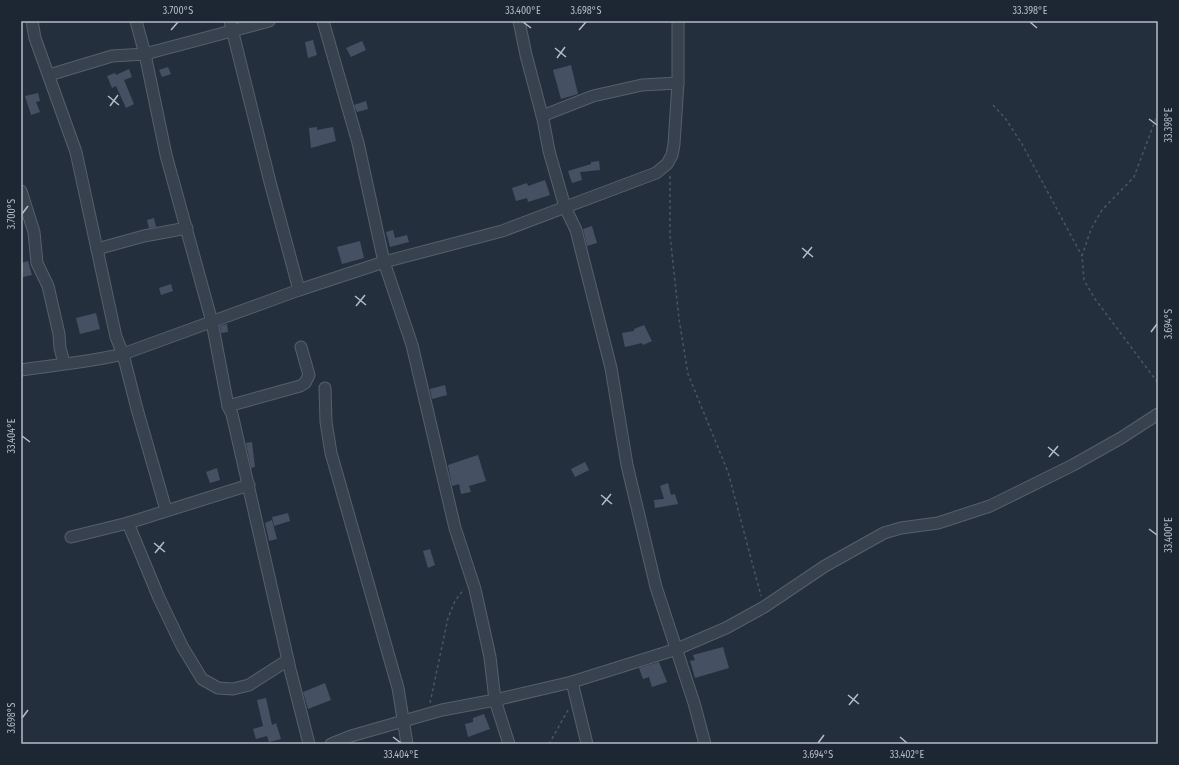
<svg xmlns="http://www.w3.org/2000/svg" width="1179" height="765" font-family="'Fira Sans Condensed',sans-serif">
  <rect width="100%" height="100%" fill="#242f3e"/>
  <!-- building -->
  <g fill="#455162">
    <polygon points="313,40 317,55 308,58 305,42"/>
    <polygon points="362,41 366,50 351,57 346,48"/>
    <polygon points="571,65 578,94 561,99 553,70"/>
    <polygon points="168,67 171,74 162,77 159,70"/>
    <polygon points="129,69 132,77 124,80 134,104 126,108 116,86 112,88 107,76 115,73 116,75"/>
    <polygon points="38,93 40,101 36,102 40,112 31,115 25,96"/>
    <polygon points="366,101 368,109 357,112 354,105"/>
    <polygon points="317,127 317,130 333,127 336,141 311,148 309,128"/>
    <polygon points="599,161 600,170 580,172 582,180 572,183 568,171 591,164 591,162"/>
    <polygon points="545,180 550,195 528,202 527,198 516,201 512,188 527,183 528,186"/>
    <polygon points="154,218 156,227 149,228 147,220"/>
    <polygon points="592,226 597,243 587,246 583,229"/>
    <polygon points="393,230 395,238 407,235 409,242 390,247 386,232"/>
    <polygon points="360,241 364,258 342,264 337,247"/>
    <polygon points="28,261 32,275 23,277 21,263"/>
    <polygon points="171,284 173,291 161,295 159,288"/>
    <polygon points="96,313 100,329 80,334 76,318"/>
    <polygon points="227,324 228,332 221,333 220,326"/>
    <polygon points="644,325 652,341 643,345 642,343 625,347 622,333 634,331 634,329"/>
    <polygon points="445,385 447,395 432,399 430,389"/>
    <polygon points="252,442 255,467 251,468 246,443"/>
    <polygon points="478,455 486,481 469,486 471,492 461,494 459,484 452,486 448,465"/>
    <polygon points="585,462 589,470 575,477 571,469"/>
    <polygon points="217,468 220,480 210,483 206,472"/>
    <polygon points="668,483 671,495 675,494 678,504 655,508 654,500 664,499 660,486"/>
    <polygon points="288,513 290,521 274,526 272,517"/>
    <polygon points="272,520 277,539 269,541 265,523"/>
    <polygon points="430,549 435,565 428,568 423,551"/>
    <polygon points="723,647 729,668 695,678 690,661 695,660 693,655"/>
    <polygon points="659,662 667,682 652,687 649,677 643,679 639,668"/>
    <polygon points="325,683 331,700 308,709 303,692"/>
    <polygon points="266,698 272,725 276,723 281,739 269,742 267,736 256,739 253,729 263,726 257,700"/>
    <polygon points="484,714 490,729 468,737 465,724 473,722 473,718"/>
  </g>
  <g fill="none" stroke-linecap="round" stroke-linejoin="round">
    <defs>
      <g id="minor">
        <polyline points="32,21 35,38 76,152 116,337 123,354 137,409 166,510"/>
        <polyline points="136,21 145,54 166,155 212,322 228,406 232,414 290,669 309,744"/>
        <polyline points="230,21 270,182 299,290"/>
        <polyline points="323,21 358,143 384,262 412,345 455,528 475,589 490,657 495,700 509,744"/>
        <polyline points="519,21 526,55 543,119 549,151 565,207 576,230 611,368 627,465 656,587 694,703 705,744"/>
        <polyline points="49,75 112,56 145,54 269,21"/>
        <polyline points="542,116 593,96 642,85 678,83"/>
        <polyline points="21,191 34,232 37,263 48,286 59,334 60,348 64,363"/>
        <polyline points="97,249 144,236 187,228"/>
        <path d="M21,370C55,365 90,362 123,354L299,290L384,262L502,231L656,173L667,164L672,155L674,144L678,83V21"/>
        <polyline points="325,388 326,422 331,453 398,688 407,744"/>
        <polyline points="228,406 300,386 305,383 309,375 301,347"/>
        <polyline points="128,523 159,598 182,646 202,679 218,688 233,689 249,685 288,660"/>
        <polyline points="71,537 128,523 249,485"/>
        <polyline points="572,682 587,744"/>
        <polyline points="331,744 351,736 442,710 495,700 572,682 677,649 726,628 764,607 825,566 884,533 901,528 938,523 990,506 1073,465 1121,438 1158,414"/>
      </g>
    </defs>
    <!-- minor casing -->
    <use href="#minor" stroke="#565f6c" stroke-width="13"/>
    <!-- path -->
    <g stroke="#44595c" stroke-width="1.5" stroke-dasharray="3 3" stroke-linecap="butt">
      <polyline points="993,105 1005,118 1022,144 1082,256"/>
      <polyline points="1158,113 1134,177 1102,210 1091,229 1082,256 1084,280 1095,299 1158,383"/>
      <polyline points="670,176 670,235 679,319 688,374 728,472 761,596"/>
      <polyline points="430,703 448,618 455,601 464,589"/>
      <polyline points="549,744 568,710"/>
    </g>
    <!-- minor -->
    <use href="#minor" stroke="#38414e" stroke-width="11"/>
  </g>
  <!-- ticks -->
  <path fill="none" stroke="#b4bcc9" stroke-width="1.5" d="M523,22L531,28M1030,22L1037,28M171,30L178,22M579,30L586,22M555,48L566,57M557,58L565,47M108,96L119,105M110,106L118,95M1149,119L1157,125M22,214L28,206M802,248L813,257M803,258L812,247M355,296L366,305M356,306L365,295M1151,332L1157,324M22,436L30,442M1048,447L1059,456M1049,457L1058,446M601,495L612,504M602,505L611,494M1149,529L1157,535M154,543L165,552M155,553L164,542M848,695L859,704M849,705L858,694M22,718L28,710M393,737L401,743M900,737L907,743M818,743L824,735"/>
  <!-- border -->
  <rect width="1179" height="765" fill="none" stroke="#1d2633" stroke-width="44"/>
  <rect x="22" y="22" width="1135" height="721" fill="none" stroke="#b4bcc9" stroke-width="1.5"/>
  <g font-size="10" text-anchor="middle" fill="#b4bcc9">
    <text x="178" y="14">3.700°S</text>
    <text x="523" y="14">33.400°E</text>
    <text x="586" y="14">3.698°S</text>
    <text x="1030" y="14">33.398°E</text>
    <text transform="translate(1168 125) rotate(-90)" y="4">33.398°E</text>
    <text transform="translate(11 214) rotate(-90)" y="4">3.700°S</text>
    <text transform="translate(1168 324) rotate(-90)" y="4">3.694°S</text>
    <text transform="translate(11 436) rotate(-90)" y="4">33.404°E</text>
    <text transform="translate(1168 535) rotate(-90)" y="4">33.400°E</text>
    <text transform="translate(11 718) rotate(-90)" y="4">3.698°S</text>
    <text x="401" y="758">33.404°E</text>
    <text x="818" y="758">3.694°S</text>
    <text x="907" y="758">33.402°E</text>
  </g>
</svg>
